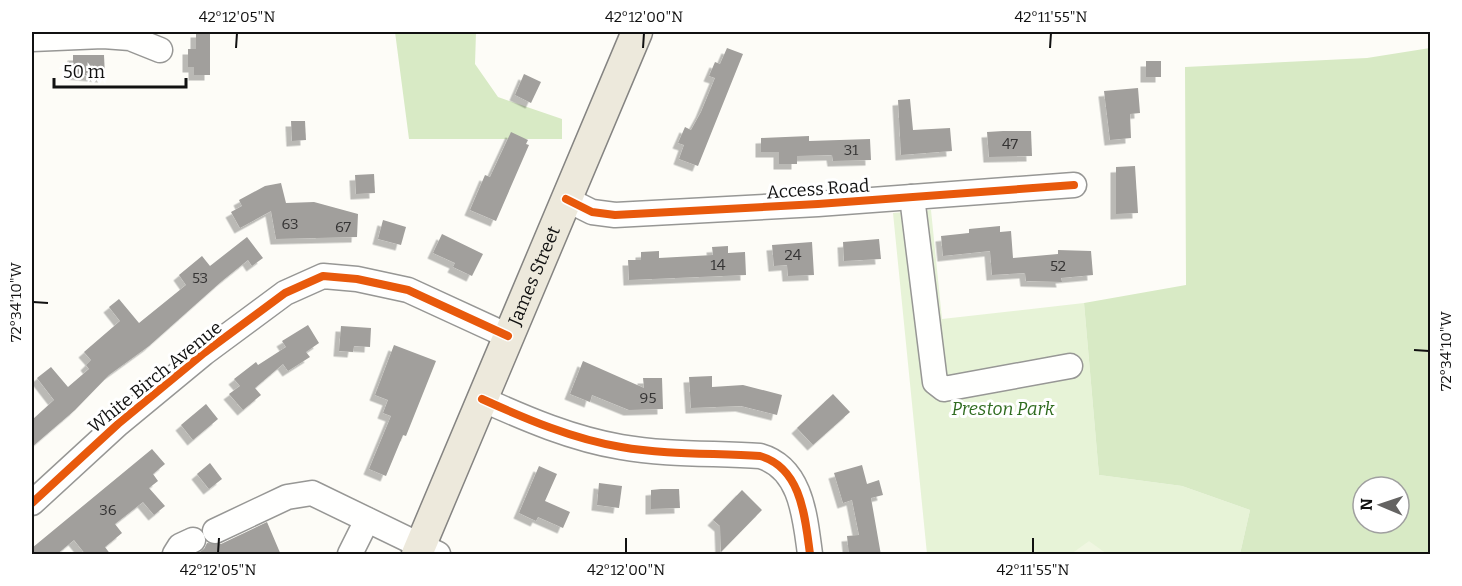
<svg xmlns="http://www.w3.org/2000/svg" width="1462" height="586" font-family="Bitter,serif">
  <defs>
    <filter id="shadow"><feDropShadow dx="-5.5" dy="5.5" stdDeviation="0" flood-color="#0004"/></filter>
  </defs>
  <rect width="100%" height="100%" fill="#fdfcf7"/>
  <!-- green -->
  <polygon fill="#e7f3d7" points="931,210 942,319 1084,303 1099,475 1182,486 1250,510 1240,554 927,554 893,213"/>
  <!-- forest -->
  <g fill="#d8eac5" fill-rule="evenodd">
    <polygon points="395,32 476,32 475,64 498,97 562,119 562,139 409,139"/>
    <path d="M1430,48V554H1240L1250,510L1182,486L1099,475L1084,303L1186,285L1185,67L1367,58ZM1363,487H1399V523H1363Z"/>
  </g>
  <!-- pitch -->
  <polygon fill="#f0f6e1" points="1089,541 1107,554 1071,554"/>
  <!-- building -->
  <g fill="#a19f9c" filter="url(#shadow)">
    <polygon points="196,32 210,32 210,75 194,75 194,67 188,67 188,49 196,49"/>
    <polygon points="727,48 743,54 698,166 679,159 684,145 678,143 685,127 691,130 701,112 715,78 709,76 715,62 720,64"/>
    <polygon points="73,55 104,55 105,77 73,74"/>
    <rect x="1146" y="61" width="15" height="16"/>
    <polygon points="524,74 541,82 531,103 515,95"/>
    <polygon points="1138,88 1140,113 1130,114 1131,138 1110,140 1104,91"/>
    <polygon points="910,99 913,130 950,128 952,151 901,155 898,100"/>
    <polygon points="291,121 305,121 306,140 292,141"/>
    <polygon points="1003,131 1031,131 1032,156 989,157 987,132"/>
    <polygon points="511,132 528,140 526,144 529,145 496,221 470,210 485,175 490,177"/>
    <polygon points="809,136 809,141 870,139 871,160 833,161 832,155 797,156 797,164 779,164 779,152 761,152 761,138"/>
    <polygon points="1135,166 1138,213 1116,214 1116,167"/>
    <polygon points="374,174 375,193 356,194 355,175"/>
    <polygon points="281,183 286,203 314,202 358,214 357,237 276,239 271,211 240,228 231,212 242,206 239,200 265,186"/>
    <polygon points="383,220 406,227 401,245 378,239"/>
    <polygon points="1000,226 1000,232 1011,231 1013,258 1058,254 1058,250 1091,251 1093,275 1061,278 1062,282 1026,281 1025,273 992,275 990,251 943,256 941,236 969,233 969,229"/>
    <polygon points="442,234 483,254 472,276 453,267 455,263 433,253"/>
    <polygon points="247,237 263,258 252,266 248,260 222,281 149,346 109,375 75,410 32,447 32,420 54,400 37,378 51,367 68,387 89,369 86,365 91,360 84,352 120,321 109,307 119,299 139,323 186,285 179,275 202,256 210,266"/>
    <polygon points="879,239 881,259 844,261 843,242"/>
    <polygon points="812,242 814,275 788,276 787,265 774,266 772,245"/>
    <polygon points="728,246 728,253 745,252 746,275 629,280 628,260 641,260 641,252 659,251 659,258 713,255 712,247"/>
    <polygon points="308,325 319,343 306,352 310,357 288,371 283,364 255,388 261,395 243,410 229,394 240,386 234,379 256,362 258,365 286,347 282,341"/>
    <polygon points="341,326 371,328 370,347 354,346 353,352 339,351"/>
    <polygon points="394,345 436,361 406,436 403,435 386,476 369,469 391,416 383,413 388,400 375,395"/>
    <polygon points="583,361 644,388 643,378 662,378 663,409 629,410 592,395 590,402 570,394"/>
    <polygon points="712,376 712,387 743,385 782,395 777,415 741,406 691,408 689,377"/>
    <polygon points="833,394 850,412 813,445 797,428"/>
    <polygon points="206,404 218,419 193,440 181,425"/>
    <polygon points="152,449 165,464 153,474 158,481 149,488 165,506 154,515 143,502 115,524 122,533 105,547 111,555 86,555 74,540 56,555 32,555 32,548"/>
    <polygon points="210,463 222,479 209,489 197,474"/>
    <polygon points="862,465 867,484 879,480 883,495 871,498 881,555 849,555 847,536 859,535 852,500 843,503 834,473"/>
    <polygon points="539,466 557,474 545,501 570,512 563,528 538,517 536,521 519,513"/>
    <polygon points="599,483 622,486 619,508 597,505"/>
    <polygon points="661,489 679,489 680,508 651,509 651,490"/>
    <polygon points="742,490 762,510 721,552 720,526 713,520"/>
    <polygon points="267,522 281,555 196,555 204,549 207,543 221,544"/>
  </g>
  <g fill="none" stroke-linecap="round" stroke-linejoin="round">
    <defs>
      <g id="minor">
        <polyline points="32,39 103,36 130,38 160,50"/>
        <polyline points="912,197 935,382 944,389 1070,366"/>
        <polyline points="566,199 592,212 615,215 818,204 1074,185"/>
        <path d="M482,399C526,419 573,439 621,447C667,455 714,453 760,456C802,468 805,518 810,554"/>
        <polyline points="32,503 118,424 204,353 285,293 323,276 357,279 408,290 508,336"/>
        <polyline points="215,531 287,497 312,493 438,554"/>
        <polyline points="175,554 180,546 193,540"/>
        <polyline points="350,554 367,520"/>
      </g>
      <g id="major">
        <path id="s1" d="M417,554L637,32"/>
      </g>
    </defs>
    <!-- minor casing -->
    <use href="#minor" stroke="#979795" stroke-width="27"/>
    <!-- major casing -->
    <use href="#major" stroke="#858482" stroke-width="33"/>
    <!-- minor -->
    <use href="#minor" stroke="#fffffe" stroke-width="24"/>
    <!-- major -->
    <use href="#major" stroke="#ede9dc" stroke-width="30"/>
    <defs>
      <g id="cycleway">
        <polyline points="566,199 592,212 615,215 818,204 1074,185"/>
        <path d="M482,399C526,419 573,439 621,447C667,455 714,453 760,456C802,468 805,518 810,554"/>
        <polyline points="32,503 118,424 204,353 285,293 323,276 357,279 408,290 508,336"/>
      </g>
    </defs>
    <!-- cycleway casing -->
    <use href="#cycleway" stroke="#fff" stroke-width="11"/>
    <!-- cycleway -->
    <use href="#cycleway" stroke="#e8590c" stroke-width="8"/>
  </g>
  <!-- ticks -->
  <path fill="none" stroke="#111" stroke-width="2" d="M236,48L237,33M643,48L644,33M1050,48L1051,33M33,302L48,303M1414,350L1429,351M218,553L219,538M626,553V538M1033,553V538"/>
  <g text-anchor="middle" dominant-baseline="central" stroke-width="6" stroke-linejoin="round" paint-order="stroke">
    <!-- number labels -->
    <g font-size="15" fill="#353434">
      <text x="1010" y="144">47</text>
      <text x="851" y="150">31</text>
      <text x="290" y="224">63</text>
      <text x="343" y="227">67</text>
      <text x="793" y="255">24</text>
      <text x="718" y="265">14</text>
      <text x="1058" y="266">52</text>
      <text x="200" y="278">53</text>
      <text x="648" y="398">95</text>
      <text x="108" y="510">36</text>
    </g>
    <!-- street labels -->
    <g font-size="18" fill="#111" stroke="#fff">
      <text transform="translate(818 189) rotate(-4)">Access Road</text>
      <text stroke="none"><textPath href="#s1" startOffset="302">James Street</textPath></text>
      <text transform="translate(155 377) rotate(-39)">White Birch Avenue</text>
    </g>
    <!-- park labels -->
    <g font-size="18" font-style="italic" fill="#2f6b1f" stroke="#fff">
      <text x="1003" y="409">Preston Park</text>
    </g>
  </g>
  <!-- border -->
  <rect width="1462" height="586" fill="none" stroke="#ffffff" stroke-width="66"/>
  <!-- north arrow -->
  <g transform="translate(1381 505) rotate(272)"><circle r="28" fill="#ffffff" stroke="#a0a0a0" stroke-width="1.5"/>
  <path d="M0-4.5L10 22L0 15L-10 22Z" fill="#646362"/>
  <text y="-9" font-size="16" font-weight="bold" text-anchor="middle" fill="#111111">N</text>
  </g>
  <!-- scale -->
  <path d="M54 78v9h132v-9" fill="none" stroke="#111111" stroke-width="3"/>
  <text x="63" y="78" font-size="18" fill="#111111" stroke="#ffffff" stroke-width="4.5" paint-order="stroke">50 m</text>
  <rect x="33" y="33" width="1396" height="520" fill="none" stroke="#111" stroke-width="2"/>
  <g font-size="15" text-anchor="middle" fill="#111">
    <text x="237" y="22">42°12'05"N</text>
    <text x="644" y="22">42°12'00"N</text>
    <text x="1051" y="22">42°11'55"N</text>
    <text transform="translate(16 302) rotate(-90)" y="5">72°34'10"W</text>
    <text transform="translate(1446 351) rotate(-90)" y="5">72°34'10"W</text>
    <text x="218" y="575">42°12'05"N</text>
    <text x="626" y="575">42°12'00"N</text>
    <text x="1033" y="575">42°11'55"N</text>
  </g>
</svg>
